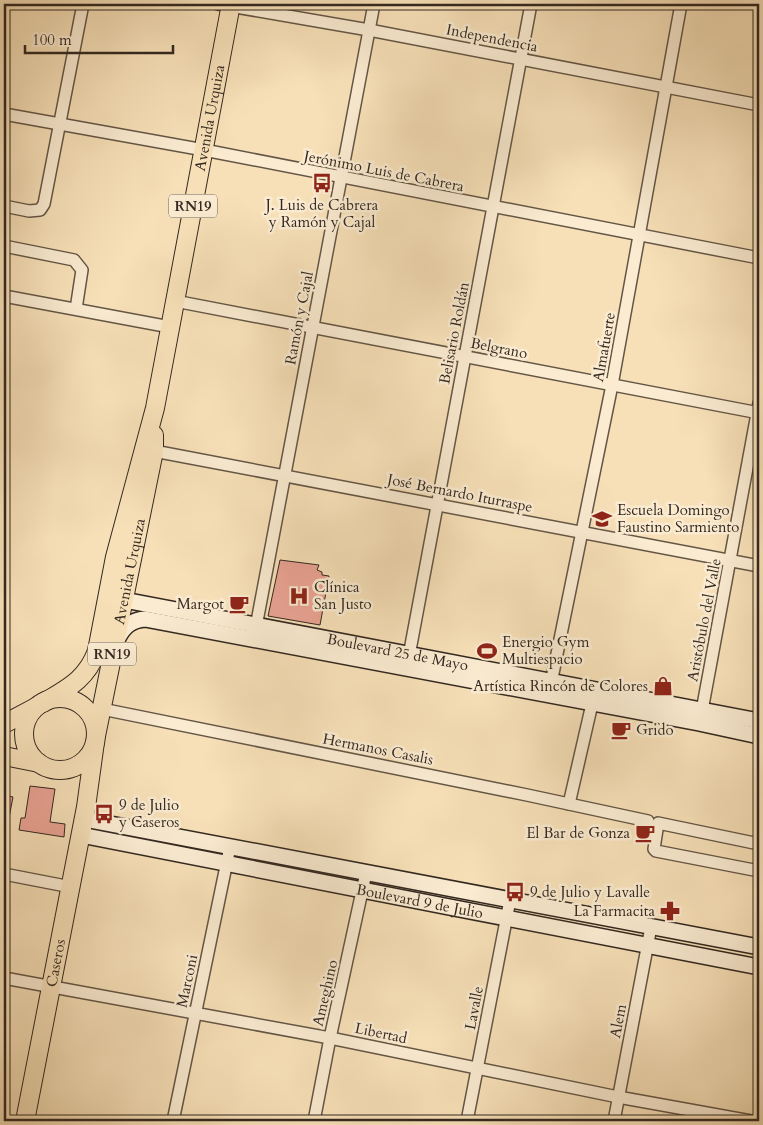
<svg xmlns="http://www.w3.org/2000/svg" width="763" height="1125" font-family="Cardo,serif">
  <rect width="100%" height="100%" fill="#f7e0b8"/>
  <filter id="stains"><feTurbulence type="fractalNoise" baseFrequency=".004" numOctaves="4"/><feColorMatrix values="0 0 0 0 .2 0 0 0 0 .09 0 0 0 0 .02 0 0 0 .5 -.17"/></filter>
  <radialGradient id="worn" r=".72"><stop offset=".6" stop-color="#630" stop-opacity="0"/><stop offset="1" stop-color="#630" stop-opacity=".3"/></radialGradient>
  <!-- building -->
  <g fill="#eaa394" stroke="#332820">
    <polygon points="280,560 319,565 317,570 322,572 322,575 329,576 320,625 268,616"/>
    <polygon points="30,786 55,789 50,822 65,824 64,837 19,830 21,818 25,818"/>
    <polygon points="4,795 13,797 8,823 4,823"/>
  </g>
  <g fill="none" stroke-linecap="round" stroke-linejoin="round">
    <defs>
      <g id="minor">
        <polyline points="218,4 369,30 759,105"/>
        <polyline points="4,114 204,150 759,258"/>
        <polyline points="4,206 29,211 40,210 44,204 83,4"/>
        <polyline points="4,246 74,260 82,270 76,309"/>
        <polyline points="4,296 170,327"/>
        <polyline points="175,301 759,413"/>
        <polyline points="154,451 759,566"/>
        <polyline points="255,632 374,4"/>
        <polyline points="408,661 531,4"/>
        <polyline points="550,688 612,385 681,4"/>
        <polyline points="102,709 527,795 648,821"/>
        <polyline points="701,716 759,403"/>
        <polyline points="569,804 592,704"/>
        <polyline points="759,844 658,823 654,849 656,851 759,871"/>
        <polyline points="4,874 71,887"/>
        <polyline points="4,978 330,1038 618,1097 751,1121"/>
        <polyline points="173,1121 230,847"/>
        <polyline points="314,1121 330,1038 366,873"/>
        <polyline points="467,1121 510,900"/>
        <polyline points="614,1121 651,927"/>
      </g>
      <g id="secondary">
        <path id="s1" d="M115,607L124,600L759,721"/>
        <path d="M117,640C123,627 131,620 145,619L699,723L759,736"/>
        <polyline points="84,819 759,947"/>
        <path id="s2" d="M81,835C307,881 533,922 759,967"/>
      </g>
      <g id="primary">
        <circle cx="60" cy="734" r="36"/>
        <path id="s3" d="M43,703C68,688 86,680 97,651L115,557L155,408L231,4"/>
        <polyline points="4,724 36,707"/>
        <path id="s4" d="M96,736L154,451V435"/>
        <polyline points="4,756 39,763"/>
        <path id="s5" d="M25,1121L86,807L95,742"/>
      </g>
    </defs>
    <!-- minor casing -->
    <use href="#minor" stroke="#645646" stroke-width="14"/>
    <!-- secondary casing -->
    <use href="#secondary" stroke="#332820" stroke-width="18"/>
    <!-- primary casing -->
    <use href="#primary" stroke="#332820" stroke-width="20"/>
    <!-- minor -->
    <use href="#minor" stroke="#faebd1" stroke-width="11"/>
    <!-- secondary -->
    <use href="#secondary" stroke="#faebd1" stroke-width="15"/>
    <!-- primary -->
    <use href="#primary" stroke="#f7e0b8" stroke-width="18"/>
  </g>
  <!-- icons -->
  <defs>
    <symbol id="bus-bare" viewBox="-9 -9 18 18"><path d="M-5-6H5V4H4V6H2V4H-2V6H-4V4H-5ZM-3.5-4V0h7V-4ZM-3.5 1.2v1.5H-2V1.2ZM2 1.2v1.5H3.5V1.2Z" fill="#8f2418" stroke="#faebd1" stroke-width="2.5" paint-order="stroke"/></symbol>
    <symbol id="school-bare" viewBox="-9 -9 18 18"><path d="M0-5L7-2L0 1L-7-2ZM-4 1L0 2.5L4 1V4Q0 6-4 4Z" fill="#8f2418" stroke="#faebd1" stroke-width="2.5" paint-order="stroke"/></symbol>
    <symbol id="hospital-bare" viewBox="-9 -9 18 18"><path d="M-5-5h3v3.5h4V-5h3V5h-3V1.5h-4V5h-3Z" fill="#8f2418" stroke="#faebd1" stroke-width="2.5" paint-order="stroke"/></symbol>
    <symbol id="cafe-bare" viewBox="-9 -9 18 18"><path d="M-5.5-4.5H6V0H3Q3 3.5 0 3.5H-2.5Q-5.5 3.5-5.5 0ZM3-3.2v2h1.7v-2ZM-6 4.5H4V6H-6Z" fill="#8f2418" stroke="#faebd1" stroke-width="2.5" paint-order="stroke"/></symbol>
    <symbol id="stadium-bare" viewBox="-9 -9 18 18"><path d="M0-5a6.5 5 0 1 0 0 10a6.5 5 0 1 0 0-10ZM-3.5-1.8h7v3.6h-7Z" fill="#8f2418" stroke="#faebd1" stroke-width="2.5" paint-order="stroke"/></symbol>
    <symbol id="shop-bare" viewBox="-9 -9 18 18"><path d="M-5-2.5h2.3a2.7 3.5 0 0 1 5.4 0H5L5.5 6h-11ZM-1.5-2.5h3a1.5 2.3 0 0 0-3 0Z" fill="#8f2418" stroke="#faebd1" stroke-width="2.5" paint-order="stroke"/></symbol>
    <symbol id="pharmacy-bare" viewBox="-9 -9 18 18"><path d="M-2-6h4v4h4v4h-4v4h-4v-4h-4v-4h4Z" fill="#8f2418" stroke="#faebd1" stroke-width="2.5" paint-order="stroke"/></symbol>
  </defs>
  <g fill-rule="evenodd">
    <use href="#bus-bare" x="308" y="169" width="28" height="28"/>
    <use href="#school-bare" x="588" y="505" width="28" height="28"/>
    <use href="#hospital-bare" x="285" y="582" width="28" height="28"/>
    <use href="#cafe-bare" x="225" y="590" width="28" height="28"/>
    <use href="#stadium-bare" x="473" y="637" width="28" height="28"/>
    <use href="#shop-bare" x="649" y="672" width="28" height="28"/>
    <use href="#cafe-bare" x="607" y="716" width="28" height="28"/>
    <use href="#bus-bare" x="90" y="800" width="28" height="28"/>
    <use href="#cafe-bare" x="631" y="819" width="28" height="28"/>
    <use href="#bus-bare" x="501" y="878" width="28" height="28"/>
    <use href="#pharmacy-bare" x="656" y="897" width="28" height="28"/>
  </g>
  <g text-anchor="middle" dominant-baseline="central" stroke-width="5" stroke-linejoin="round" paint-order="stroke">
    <!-- shield labels -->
    <g fill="#faebd1" stroke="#6f6255" stroke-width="1">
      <rect x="169" y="194.5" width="48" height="23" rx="4"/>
      <rect x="88" y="642.5" width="48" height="23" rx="4"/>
    </g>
    <g font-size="14" font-weight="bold" fill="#332820">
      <text x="193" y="206">RN19</text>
      <text x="112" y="654">RN19</text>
    </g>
    <!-- street labels -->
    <g font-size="15" fill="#332820" stroke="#faebd1">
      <text transform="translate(492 38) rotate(11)">Independencia</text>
      <text stroke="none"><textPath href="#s3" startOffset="622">Avenida Urquiza</textPath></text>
      <text transform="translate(384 171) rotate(11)">Jerónimo Luis de Cabrera</text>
      <text transform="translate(299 318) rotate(-79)">Ramón y Cajal</text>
      <text transform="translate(454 333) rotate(-79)">Belisario Roldán</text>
      <text transform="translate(604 347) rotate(-80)">Almafuerte</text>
      <text transform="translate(499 348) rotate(11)">Belgrano</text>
      <text transform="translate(460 493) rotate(11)">José Bernardo Iturraspe</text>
      <text stroke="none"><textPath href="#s4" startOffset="168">Avenida Urquiza</textPath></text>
      <text transform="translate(704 620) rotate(-79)">Aristóbulo del Valle</text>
      <text stroke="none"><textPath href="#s1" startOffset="290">Boulevard 25 de Mayo</textPath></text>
      <text transform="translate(378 749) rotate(11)">Hermanos Casalis</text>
      <text stroke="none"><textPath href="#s2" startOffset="345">Boulevard 9 de Julio</textPath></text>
      <text stroke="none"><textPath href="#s5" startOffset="161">Caseros</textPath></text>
      <text transform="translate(187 981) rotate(-78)">Marconi</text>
      <text transform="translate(325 993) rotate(-77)">Ameghino</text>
      <text transform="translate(474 1008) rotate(-79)">Lavalle</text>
      <text transform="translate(618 1021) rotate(-79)">Alem</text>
      <text transform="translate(381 1033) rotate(12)">Libertad</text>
    </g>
    <!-- poi labels -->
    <g font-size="15" fill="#332820" stroke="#faebd1" text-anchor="start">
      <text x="322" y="205" text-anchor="middle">J. Luis de Cabrera<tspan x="322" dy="17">y Ramón y Cajal</tspan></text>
      <text x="617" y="510">Escuela Domingo<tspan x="617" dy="17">Faustino Sarmiento</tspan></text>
      <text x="314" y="587">Clínica<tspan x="314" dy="17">San Justo</tspan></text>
      <text x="224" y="604" text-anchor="end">Margot</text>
      <text x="502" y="642">Energio Gym<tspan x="502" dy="17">Multiespacio</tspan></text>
      <text x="648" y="686" text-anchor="end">Artística Rincón de Colores</text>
      <text x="636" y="730">Grido</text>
      <text x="119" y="805">9 de Julio<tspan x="119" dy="17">y Caseros</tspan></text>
      <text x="630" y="833" text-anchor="end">El Bar de Gonza</text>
      <text x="530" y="892">9 de Julio y Lavalle</text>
      <text x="655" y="911" text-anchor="end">La Farmacita</text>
    </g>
  </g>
  <!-- margin -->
  <rect width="763" height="1125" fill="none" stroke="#f7e0b8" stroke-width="20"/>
  <rect x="5" y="5" width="753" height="1115" fill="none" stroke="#332820" stroke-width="2.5"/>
  <rect x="10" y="10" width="743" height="1105" fill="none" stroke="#332820"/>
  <!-- scale -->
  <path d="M25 45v8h148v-8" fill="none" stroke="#332820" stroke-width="2.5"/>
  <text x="32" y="45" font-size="15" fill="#332820" stroke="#faebd1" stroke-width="4" paint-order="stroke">100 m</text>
  <rect width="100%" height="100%" filter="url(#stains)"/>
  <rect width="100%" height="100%" fill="url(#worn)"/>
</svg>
